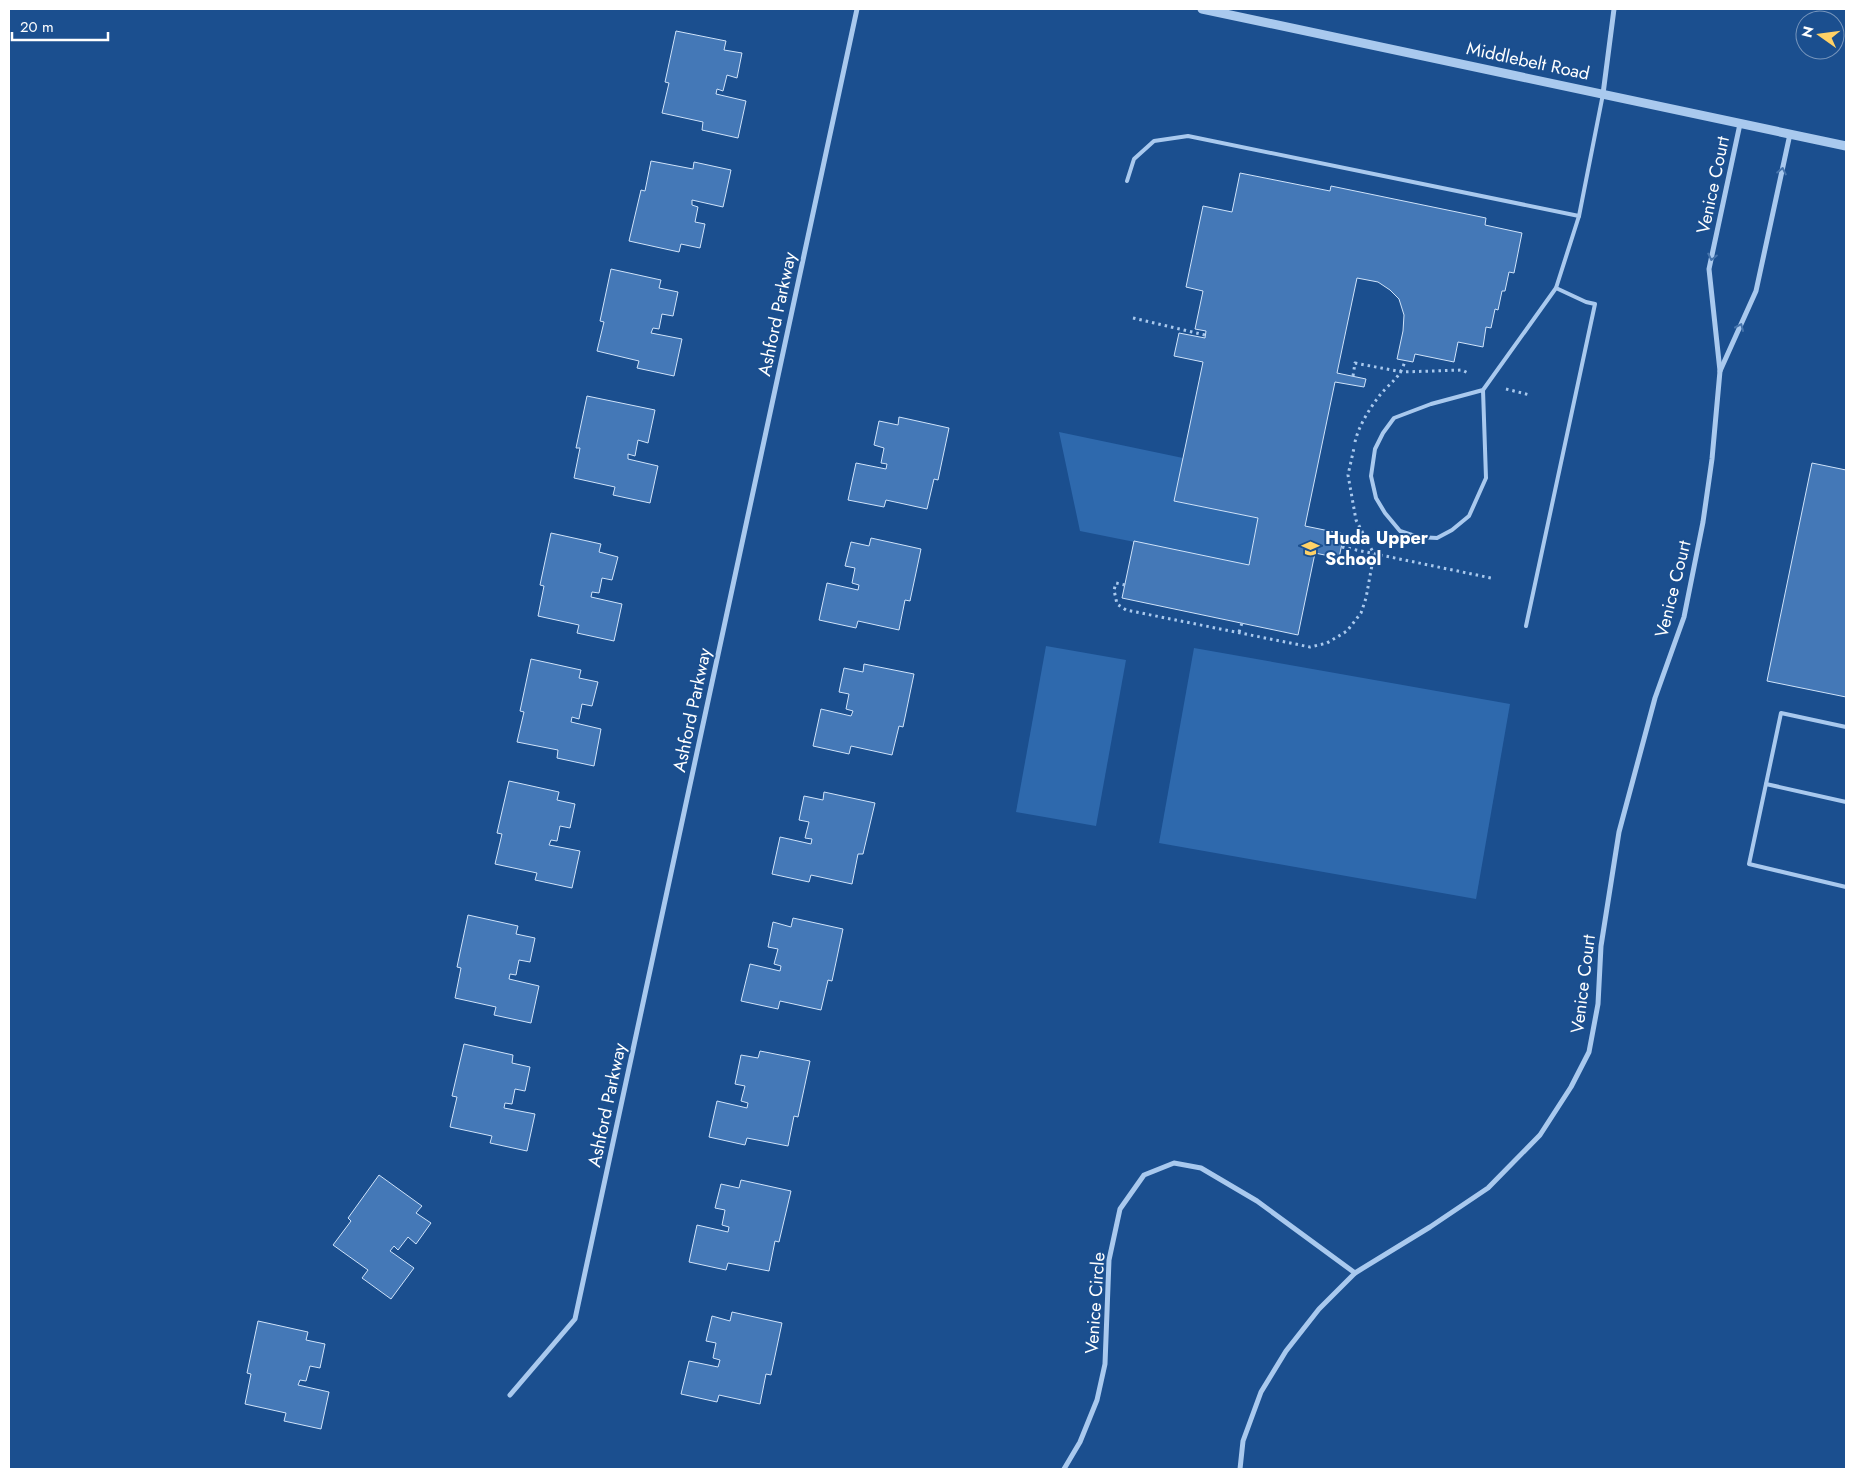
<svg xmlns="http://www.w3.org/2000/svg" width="1855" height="1478" font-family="Jost,sans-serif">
  <rect width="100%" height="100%" fill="#1b4f8f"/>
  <!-- green -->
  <g fill="#2e69ad">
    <polygon points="1059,432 1183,458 1174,501 1258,518 1249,565 1080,531"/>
    <polygon points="1046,646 1126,660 1096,826 1016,812"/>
    <polygon points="1194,648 1510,704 1476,899 1159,843"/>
  </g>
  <!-- building -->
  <g fill="#4478b7" stroke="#cfe3fa">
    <polygon points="676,31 726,41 724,50 742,53 737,78 727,75 723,91 717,89 716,94 746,101 738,138 702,130 703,122 662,113 669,83 665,82"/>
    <polygon points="651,161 693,169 694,162 731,170 723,207 692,200 692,205 698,207 695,222 705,224 700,248 681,244 679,252 629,241 641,190 645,191"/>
    <polygon points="1240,173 1330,191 1331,186 1486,218 1485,225 1522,233 1514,273 1509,272 1505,291 1502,291 1498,310 1495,309 1491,328 1486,327 1483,347 1458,342 1454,362 1415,354 1413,362 1397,359 1403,331 1404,315 1399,299 1390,290 1378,282 1357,278 1337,373 1366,379 1364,387 1335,382 1305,526 1344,534 1339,558 1315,553 1298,635 1122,598 1134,541 1249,565 1258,518 1174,501 1203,362 1174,356 1179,333 1205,338 1206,331 1195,329 1203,291 1186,287 1203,206 1232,212"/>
    <polygon points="611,269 661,280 659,288 678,292 673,316 662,314 659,329 653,328 651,333 682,339 674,376 637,368 639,361 597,351 604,322 600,321"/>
    <polygon points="587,396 655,410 648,443 638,440 635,456 628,454 628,459 658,466 650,503 613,495 615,487 574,478 580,448 576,448"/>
    <polygon points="899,417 949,428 938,480 934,479 927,509 886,500 884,507 848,500 856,463 886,469 887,464 881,463 884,448 874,445 879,421 898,425"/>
    <polygon points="1812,463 1846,470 1846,697 1767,681"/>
    <polygon points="551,533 601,544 599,552 618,557 612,580 602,578 599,593 592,592 591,597 622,604 614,641 577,633 579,625 538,616 544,586 540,585"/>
    <polygon points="871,538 921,549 910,601 905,600 899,630 858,621 856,628 819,620 827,583 858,590 859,585 852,583 855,568 845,566 851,542 869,546"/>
    <polygon points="531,659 581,670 579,678 598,682 592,706 582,704 579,719 572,717 571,722 601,729 594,766 557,758 558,750 517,742 524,712 520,711"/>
    <polygon points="864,664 914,674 903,727 899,726 892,755 851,746 849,754 813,746 821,709 851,716 853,711 846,709 849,694 839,692 844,668 863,672"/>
    <polygon points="509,781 559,792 557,800 575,804 570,828 560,826 557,841 551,840 549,845 580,851 572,888 535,880 537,873 495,864 502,834 497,833"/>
    <polygon points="824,792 875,803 863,854 858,854 852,884 811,875 809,882 772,874 780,837 811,844 812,839 805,838 809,822 799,820 804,796 823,800"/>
    <polygon points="468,915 518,926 516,934 535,938 530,962 519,960 516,975 510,974 509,979 539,986 531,1023 494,1015 496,1007 455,998 461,968 457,967"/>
    <polygon points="793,918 843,929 832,981 828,980 821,1010 780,1001 778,1009 741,1001 750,964 780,971 781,966 774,964 778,949 768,947 773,922 791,927"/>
    <polygon points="464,1044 513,1055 512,1063 530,1067 525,1091 515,1089 512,1104 505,1103 504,1108 535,1114 527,1151 490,1143 492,1136 450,1127 457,1097 452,1096"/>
    <polygon points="760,1051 810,1061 798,1117 794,1116 788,1146 747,1138 745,1145 709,1137 717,1101 747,1108 748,1103 741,1101 745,1086 735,1084 741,1055 758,1058"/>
    <polygon points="379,1175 422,1206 416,1213 431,1223 416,1244 408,1237 398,1250 394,1246 390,1251 414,1268 391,1299 362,1278 368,1270 333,1245 351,1221 348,1218"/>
    <polygon points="741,1180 791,1191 779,1242 775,1241 769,1271 728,1263 726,1270 689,1262 697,1225 728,1232 729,1227 722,1225 725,1210 715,1208 721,1184 739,1188"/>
    <polygon points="732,1312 782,1323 771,1375 766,1374 760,1404 719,1395 717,1402 681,1394 689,1361 718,1367 720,1360 713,1358 716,1343 706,1341 712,1316 730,1321"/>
    <polygon points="258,1321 308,1332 306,1340 325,1344 320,1368 310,1366 306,1381 300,1380 298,1385 329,1392 321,1429 284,1421 286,1413 245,1404 251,1374 247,1373"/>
  </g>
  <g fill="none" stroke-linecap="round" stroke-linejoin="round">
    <!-- path -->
    <g stroke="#a9c9ee" stroke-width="3" stroke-dasharray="2.5 4" stroke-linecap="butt">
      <polyline points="1133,318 1205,335"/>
      <polyline points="1353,376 1355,363 1402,372 1462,370 1470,374"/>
      <polyline points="1506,389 1530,395"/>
      <path d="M1355,442C1358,428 1368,411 1377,399C1388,383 1399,381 1405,361"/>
      <polyline points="1342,547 1491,578"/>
      <polyline points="1125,585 1116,583 1114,590 1117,604 1126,610 1310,647 1327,643 1347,631 1361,613 1366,598 1374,554 1356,520 1348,475 1354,448"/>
      <polyline points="1239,632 1242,623"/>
    </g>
    <!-- service -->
    <g stroke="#a9c9ee" stroke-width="4">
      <polyline points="1127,181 1134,159 1154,141 1188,136 1579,216"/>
      <polyline points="1483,390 1486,478 1469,516 1452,530 1437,538 1418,537 1400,531 1385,513 1376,498 1371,476 1375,449 1383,433 1394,418 1431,404 1483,390 1556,288 1579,216 1603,94"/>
      <polyline points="1526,626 1595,304 1586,302 1556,288"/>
      <polyline points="1766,784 1781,713 1846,727"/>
      <polyline points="1846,802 1766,784 1749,864 1846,887"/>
    </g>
    <!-- minor -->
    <g stroke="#a9c9ee" stroke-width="5">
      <polyline points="1603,94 1614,9"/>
      <polyline points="1720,371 1756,291 1790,134"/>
      <polyline points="510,1395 575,1319 857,9"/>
      <polyline points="1064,1469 1080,1442 1097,1400 1105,1364 1109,1260 1120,1209 1144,1175 1174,1163 1201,1168 1257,1201 1355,1273"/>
      <polyline points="1240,1469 1243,1441 1261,1392 1286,1351 1319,1309 1355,1273 1430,1227 1488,1188 1540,1135 1571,1087 1589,1052 1598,1004 1601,946 1619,832 1655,698 1684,617 1703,522 1712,459 1720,371 1709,269 1740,124"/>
    </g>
    <!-- tertiary -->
    <polyline stroke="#a9c9ee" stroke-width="9" points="1202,9 1846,146"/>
  </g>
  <!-- one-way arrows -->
  <defs><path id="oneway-chevron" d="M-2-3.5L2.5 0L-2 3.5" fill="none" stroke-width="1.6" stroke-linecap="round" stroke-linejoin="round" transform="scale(1.25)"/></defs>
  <g stroke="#4674ac">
    <use href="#oneway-chevron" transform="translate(1782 171) rotate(-78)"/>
    <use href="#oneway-chevron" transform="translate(1712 257) rotate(102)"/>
    <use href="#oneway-chevron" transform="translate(1740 327) rotate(-66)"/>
  </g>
  <!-- icons -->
  <defs>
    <symbol id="school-bare" viewBox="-9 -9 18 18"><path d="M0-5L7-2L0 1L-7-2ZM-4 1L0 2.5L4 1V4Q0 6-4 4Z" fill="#ffd166" stroke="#1b4f8f" stroke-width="2.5" paint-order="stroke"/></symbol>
  </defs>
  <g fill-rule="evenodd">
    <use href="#school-bare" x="1298" y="536" width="25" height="25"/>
  </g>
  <g text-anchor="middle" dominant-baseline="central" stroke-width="4" stroke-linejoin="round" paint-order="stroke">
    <!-- street labels -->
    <g font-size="18" fill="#fff" stroke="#1b4f8f">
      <text transform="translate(1528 61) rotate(12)">Middlebelt Road</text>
      <text transform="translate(1713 185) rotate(-78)">Venice Court</text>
      <text transform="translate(777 314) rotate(-78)">Ashford Parkway</text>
      <text transform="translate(1673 589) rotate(-76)">Venice Court</text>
      <text transform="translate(692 710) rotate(-78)">Ashford Parkway</text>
      <text transform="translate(1583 984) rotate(-83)">Venice Court</text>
      <text transform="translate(607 1105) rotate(-78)">Ashford Parkway</text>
      <text transform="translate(1095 1303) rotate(-86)">Venice Circle</text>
    </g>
    <!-- poi labels -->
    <g font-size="18" font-weight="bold" fill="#fff" stroke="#1b4f8f" text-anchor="start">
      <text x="1325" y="538">Huda Upper<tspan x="1325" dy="21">School</tspan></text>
    </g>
  </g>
  <!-- border -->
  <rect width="1855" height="1478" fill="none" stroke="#ffffff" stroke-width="20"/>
  <!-- north arrow -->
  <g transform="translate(1820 35) rotate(284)"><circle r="24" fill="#1b4f8f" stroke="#7695bc"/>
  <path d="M0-4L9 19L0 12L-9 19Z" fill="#ffd166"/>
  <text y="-8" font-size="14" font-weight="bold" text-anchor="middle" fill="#ffffff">N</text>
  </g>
  <!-- scale -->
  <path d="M12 32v8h96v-8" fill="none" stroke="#ffffff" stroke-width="2.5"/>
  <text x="20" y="32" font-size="15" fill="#ffffff" stroke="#1b4f8f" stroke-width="4" paint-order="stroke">20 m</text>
</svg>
